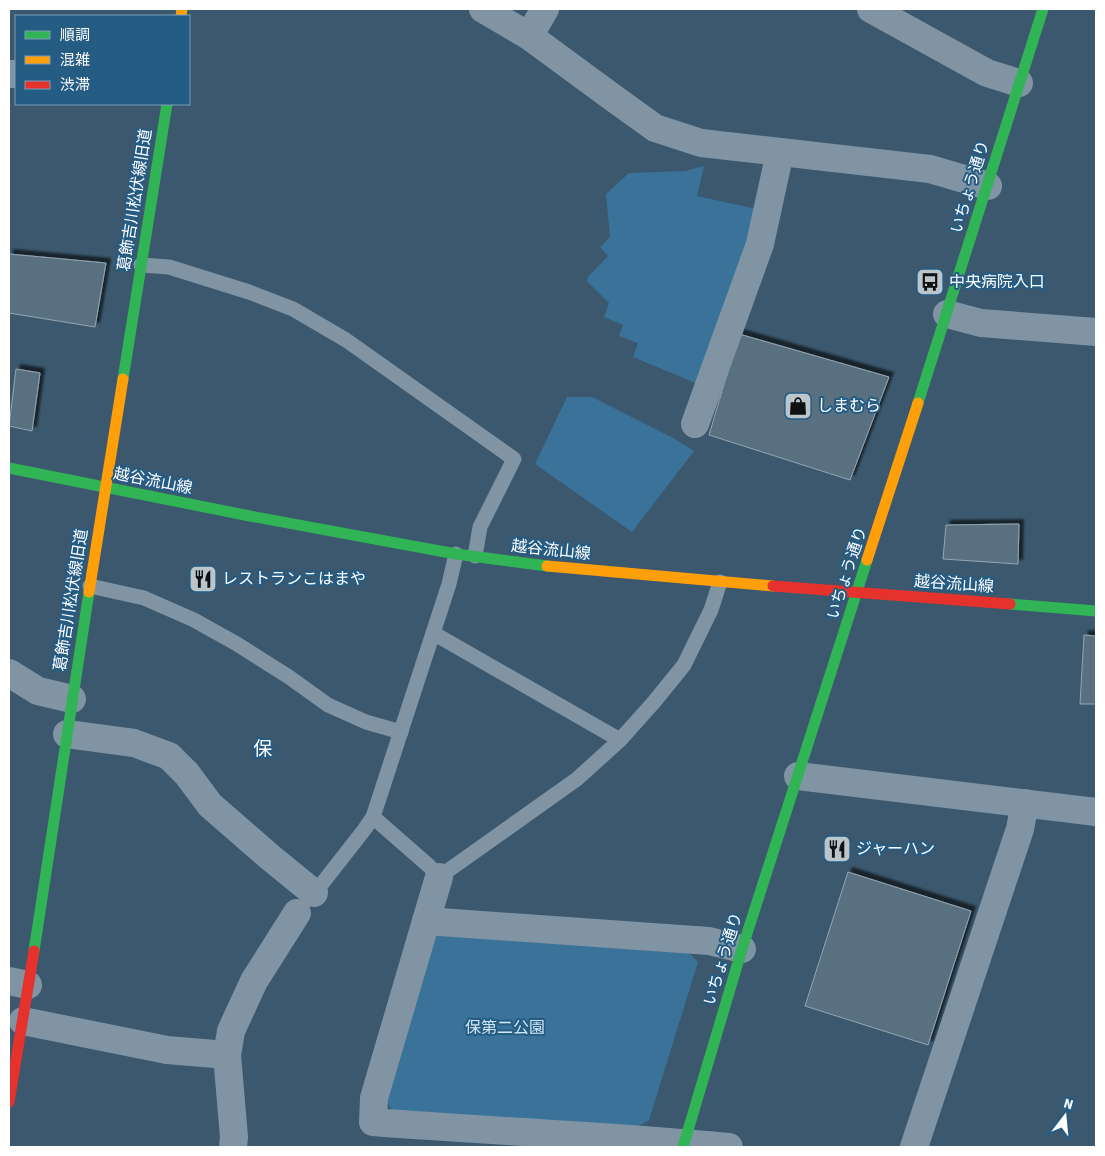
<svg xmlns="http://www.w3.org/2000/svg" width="1105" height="1156" font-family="'Source Sans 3','Noto Sans JP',sans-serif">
  <defs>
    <filter id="shadow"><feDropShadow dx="4.5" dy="-4.5" stdDeviation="1" flood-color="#0009"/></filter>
  </defs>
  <rect width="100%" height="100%" fill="#3b586e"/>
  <!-- green -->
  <g fill="#3a7299">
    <polygon points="704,166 697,196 761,210 700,385 633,357 638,343 619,336 623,325 604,317 609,303 587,281 588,277 608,256 600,247 610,237 606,194 629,173 685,171"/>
    <polygon points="567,397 592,397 675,439 694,451 632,532 535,464"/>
    <polygon points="443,932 688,952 698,962 649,1120 635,1128 392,1110 386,1101 431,940"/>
  </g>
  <!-- building -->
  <g fill="#586f80" stroke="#95a6b2" filter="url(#shadow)">
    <polygon points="9,254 106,263 95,327 9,313"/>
    <polygon points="739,334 889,377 850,480 709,435"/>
    <polygon points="16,369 40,373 32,431 9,426"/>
    <polygon points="1019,524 1018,564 943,559 946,525"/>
    <polygon points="1084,635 1096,636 1096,704 1080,704"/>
    <polygon points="848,872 971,911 928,1045 805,1006"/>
  </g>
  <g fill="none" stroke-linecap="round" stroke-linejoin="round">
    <!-- lane -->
    <g stroke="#8194a4" stroke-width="15">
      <polyline points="141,265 169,267 249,292 293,309 346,340 514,459 480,527 475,556"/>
      <polyline points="90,586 144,598 194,620 237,644 289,677 328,705 366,722 401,732"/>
      <polyline points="433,633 620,740"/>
      <polyline points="373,817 429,866 439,877 577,779 620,740 654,702 684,665 711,610 720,582"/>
      <polyline points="310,899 364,830 373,817 449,584 456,554"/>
    </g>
    <!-- street -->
    <g stroke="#8194a4" stroke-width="28">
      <polyline points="483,9 529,36 612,97 655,128 701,143 930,169 988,186"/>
      <polyline points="871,9 987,73 1019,83"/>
      <polyline points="529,36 545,9"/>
      <polyline points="9,74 16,74"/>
      <polyline points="947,314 981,323 1096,332"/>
      <polyline points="695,424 760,244 780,152"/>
      <polyline points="9,673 38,691 72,699"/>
      <polyline points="67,734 134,743 169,756 187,774 210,805 271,858 314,893"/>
      <polyline points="798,776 1096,812"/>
      <path d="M439,877L374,1098L373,1122C492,1131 611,1136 729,1147"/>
      <polyline points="426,921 709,941 742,949"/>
      <polyline points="9,981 28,985"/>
      <polyline points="23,1021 167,1050 227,1055"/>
      <polyline points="233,1147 234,1137 227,1055 231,1031 254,981 297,913"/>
      <polyline points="914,1147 1020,829 1025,803"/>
    </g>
    <!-- fast -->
    <g stroke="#30b455" stroke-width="11">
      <polyline points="123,379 167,104"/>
      <polyline points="918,403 1043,9"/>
      <polyline points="9,468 250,516 456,554 547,566"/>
      <polyline points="1010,604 1096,611"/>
      <polyline points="34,951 89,592"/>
      <polyline points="683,1147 742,949 867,560"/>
    </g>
    <!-- slow -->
    <g stroke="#ff9f0a" stroke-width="11">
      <polyline points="181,16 182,9"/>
      <polyline points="867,560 918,403"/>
      <polyline points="547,566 773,586"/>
      <polyline points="89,592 123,379"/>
    </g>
    <!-- jam -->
    <g stroke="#e5322d" stroke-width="11">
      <polyline points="773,586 1010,604"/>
      <polyline points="9,1102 34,951"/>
    </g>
  </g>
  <!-- icons -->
  <defs>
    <symbol id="bus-square" viewBox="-11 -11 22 22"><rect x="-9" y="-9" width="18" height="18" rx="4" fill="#bac5cc" stroke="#255c84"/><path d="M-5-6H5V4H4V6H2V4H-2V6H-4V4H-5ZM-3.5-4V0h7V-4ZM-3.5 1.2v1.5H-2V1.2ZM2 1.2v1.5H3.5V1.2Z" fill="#111"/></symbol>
    <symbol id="shop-square" viewBox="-11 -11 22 22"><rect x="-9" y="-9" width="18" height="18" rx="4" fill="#bac5cc" stroke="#255c84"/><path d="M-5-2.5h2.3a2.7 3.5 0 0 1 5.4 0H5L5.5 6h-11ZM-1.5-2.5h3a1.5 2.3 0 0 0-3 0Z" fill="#111"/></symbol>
    <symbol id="restaurant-square" viewBox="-11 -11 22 22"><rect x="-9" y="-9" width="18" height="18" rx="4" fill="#bac5cc" stroke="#255c84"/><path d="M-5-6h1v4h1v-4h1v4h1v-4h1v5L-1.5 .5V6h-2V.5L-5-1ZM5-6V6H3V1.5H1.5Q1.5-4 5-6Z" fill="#111"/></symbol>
  </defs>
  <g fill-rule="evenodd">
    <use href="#bus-square" x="914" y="266" width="32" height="32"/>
    <use href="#shop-square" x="782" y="390" width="32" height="32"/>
    <use href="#restaurant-square" x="187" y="563" width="32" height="32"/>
    <use href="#restaurant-square" x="821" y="833" width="32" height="32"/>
  </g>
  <g text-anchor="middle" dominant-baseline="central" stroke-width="4" stroke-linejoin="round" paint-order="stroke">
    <!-- street labels -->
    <g font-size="16" fill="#fff" stroke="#255c84">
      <text transform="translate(970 187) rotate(-73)">いちょう通り</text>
      <text transform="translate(135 200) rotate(-81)">葛飾吉川松伏線旧道</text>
      <text transform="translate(153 481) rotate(11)">越谷流山線</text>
      <text transform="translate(551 550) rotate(6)">越谷流山線</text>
      <text transform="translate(847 573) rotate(-72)">いちょう通り</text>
      <text transform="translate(954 584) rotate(4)">越谷流山線</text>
      <text transform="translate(71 600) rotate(-81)">葛飾吉川松伏線旧道</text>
      <text transform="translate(723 959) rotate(-73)">いちょう通り</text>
    </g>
    <!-- poi labels -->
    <g font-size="16" fill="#fff" stroke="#255c84" text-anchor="start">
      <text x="949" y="282">中央病院入口</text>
      <text x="817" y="406">しまむら</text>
      <text x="222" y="579">レストランこはまや</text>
      <text x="856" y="849">ジャーハン</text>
    </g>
    <!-- park labels -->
    <g font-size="16" fill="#d2e7f6" stroke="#255c84">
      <text x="505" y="1028">保第二公園</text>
    </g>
    <!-- quarter labels -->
    <g font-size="19" fill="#fff" stroke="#255c84">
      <text x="263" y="749">保</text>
    </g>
  </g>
  <!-- border -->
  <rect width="1105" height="1156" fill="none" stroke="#ffffff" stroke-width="20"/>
  <!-- legend -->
  <rect x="15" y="15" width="175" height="90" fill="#255c84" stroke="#7c9db5"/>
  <rect x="25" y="31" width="25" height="8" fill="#30b455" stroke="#7c9db5"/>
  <text x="60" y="40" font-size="15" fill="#ffffff">順調</text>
  <rect x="25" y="56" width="25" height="8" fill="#ff9f0a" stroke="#7c9db5"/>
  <text x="60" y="65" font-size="15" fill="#ffffff">混雑</text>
  <rect x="25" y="81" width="25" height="8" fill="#e5322d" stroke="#7c9db5"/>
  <text x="60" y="90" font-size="15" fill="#ffffff">渋滞</text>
  <!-- north arrow -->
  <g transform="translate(1065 1116) rotate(16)" stroke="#255c84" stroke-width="4" paint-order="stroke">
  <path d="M0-4L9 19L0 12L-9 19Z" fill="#ffffff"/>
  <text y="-8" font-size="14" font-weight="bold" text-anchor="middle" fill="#ffffff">N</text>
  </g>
</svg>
